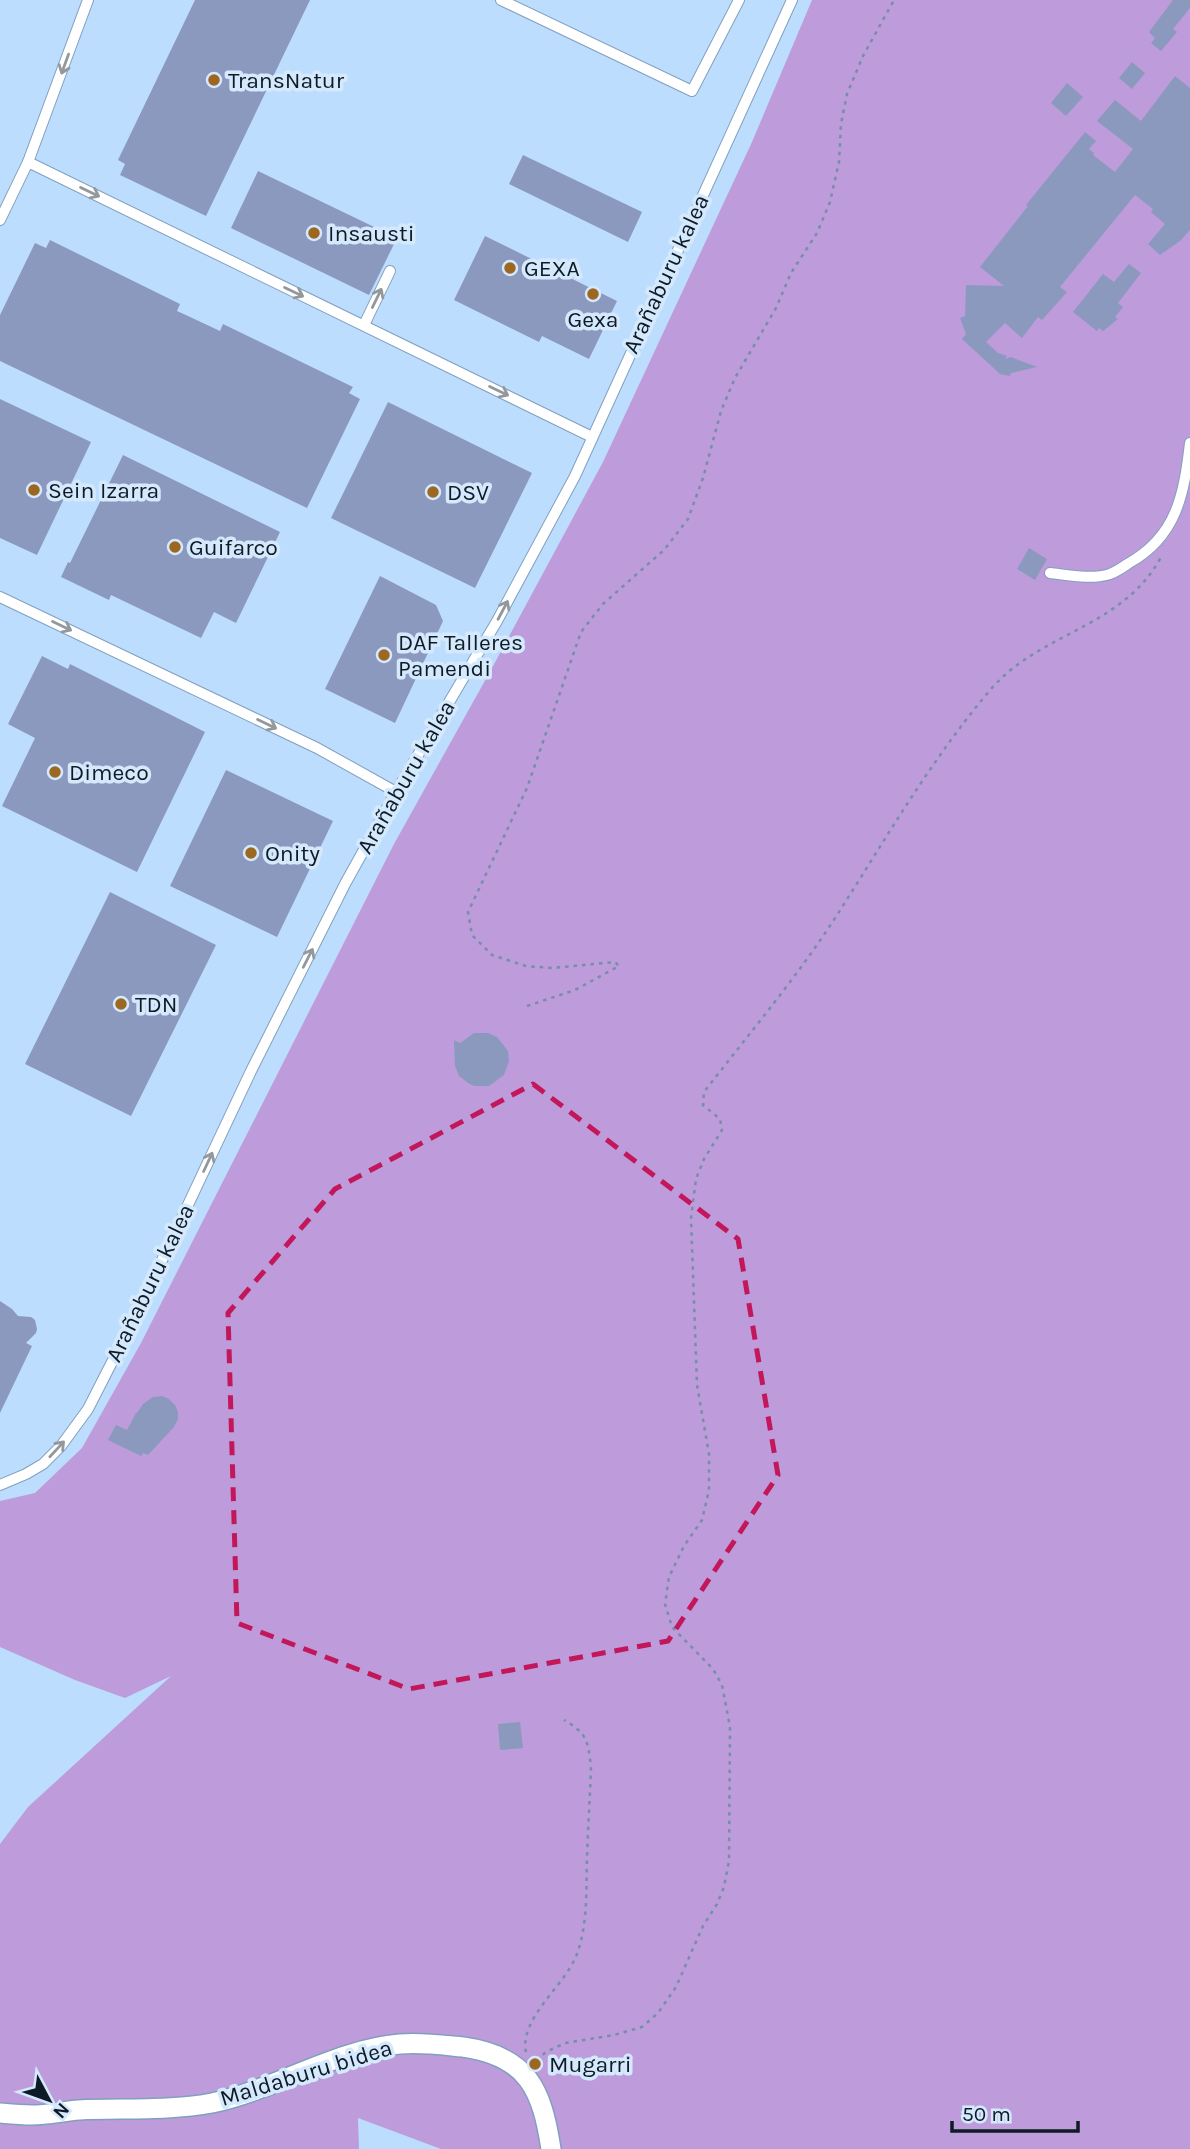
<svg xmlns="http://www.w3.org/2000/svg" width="1190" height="2149" font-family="Karla,sans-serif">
  <rect width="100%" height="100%" fill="#bdddfe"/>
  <!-- green -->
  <polygon fill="#be9bda" points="812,0 1190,0 1190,2149 441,2149 358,2118 359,2149 0,2149 0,1844 28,1807 171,1676 125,1698 75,1680 0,1647 0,1501 35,1493 82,1448 141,1343 394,844 492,668 603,462 752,142"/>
  <!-- building -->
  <g fill="#8c99bf">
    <polygon points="195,0 310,0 206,216 120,175 125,164 118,160"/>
    <polygon points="1173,0 1190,0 1190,8 1173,29 1177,32 1161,51 1151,43 1155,38 1149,32"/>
    <polygon points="1132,62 1145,73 1132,89 1119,78"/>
    <polygon points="1175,76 1190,88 1190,230 1180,241 1160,255 1148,244 1165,224 1151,212 1153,209 1135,195 1060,287 1067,292 1042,320 1038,317 1022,338 1005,323 986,342 998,353 1007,356 1005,359 1011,357 1037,367 1011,373 1010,376 1000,374 962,339 966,334 960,318 965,316 966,285 1004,286 980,267 1028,206 1026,205 1085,132 1096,141 1089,149 1094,153 1093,155 1115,172 1133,149 1097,121 1115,100 1141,121"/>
    <polygon points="1067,83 1083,97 1066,116 1051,103"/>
    <polygon points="523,155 642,212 628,242 509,184"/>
    <polygon points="258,171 397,238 369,295 231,228"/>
    <polygon points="485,236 617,301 589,359 542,336 539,342 454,300"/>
    <polygon points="50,240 180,304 177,311 188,316 220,331 223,324 353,387 349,393 360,399 307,508 0,361 0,315 35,243 46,248"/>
    <polygon points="1129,264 1141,273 1118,303 1123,307 1115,317 1118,319 1103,331 1099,328 1097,331 1073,312 1103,274 1114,282"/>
    <polygon points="0,399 91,442 37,555 0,538"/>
    <polygon points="388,402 532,473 475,588 331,518"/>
    <polygon points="123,455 280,532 236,623 214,612 201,638 111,595 109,600 61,577 68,562 70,563"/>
    <polygon points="1029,548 1047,559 1035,580 1017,569"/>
    <polygon points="380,576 436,605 443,621 395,723 325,689"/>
    <polygon points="42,656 68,669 70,664 205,732 137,872 2,806 35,738 8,724"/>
    <polygon points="226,770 333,821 277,937 170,886"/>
    <polygon points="110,892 216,945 131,1116 25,1064"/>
    <polygon points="474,1033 488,1033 497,1037 508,1051 509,1061 504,1075 489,1086 474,1086 468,1083 459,1076 455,1066 454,1040 460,1043"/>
    <polygon points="0,1301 12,1309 18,1316 31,1317 35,1320 37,1329 36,1333 26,1343 32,1346 0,1413"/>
    <polygon points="162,1396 169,1399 175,1405 178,1412 178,1419 174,1427 148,1455 143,1453 141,1456 108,1440 116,1425 127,1430 136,1413 137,1413 143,1404 153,1397"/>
    <polygon points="520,1722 523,1748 500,1750 498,1724"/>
  </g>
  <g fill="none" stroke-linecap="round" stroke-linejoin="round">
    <defs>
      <g id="lane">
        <polyline points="501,0 692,91 739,0"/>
        <polyline points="28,162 592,437"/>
        <polyline points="0,220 28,162 88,0"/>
        <polyline points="364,325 390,271"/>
        <path d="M1050,573C1068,575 1092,580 1110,574C1116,572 1123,567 1129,563C1177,536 1184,494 1190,443"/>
        <polyline points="0,597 317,748 396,792"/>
        <polyline points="0,1485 26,1474 43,1464 61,1446 88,1409 138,1311 251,1071 345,884 396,792 497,621 575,476 792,0"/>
      </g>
      <path id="street" d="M0,2113C11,2114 21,2115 32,2115C48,2115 64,2111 79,2110C123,2108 169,2111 212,2103C274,2090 337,2049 400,2044C421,2042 442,2045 463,2047C528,2056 542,2090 551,2149"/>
    </defs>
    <!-- lane casing -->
    <use href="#lane" stroke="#81a0bf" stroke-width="12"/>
    <!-- street casing -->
    <use href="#street" stroke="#81a0bf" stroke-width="22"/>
    <!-- path -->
    <g stroke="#768ea6" stroke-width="2.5" stroke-dasharray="3.5 5" stroke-linecap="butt">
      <polyline points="527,1006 575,990 619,966 615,962 552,968 526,966 492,955 472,935 468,912 527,788 581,632 603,604 664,550 688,519 703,478 721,411 735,378 776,308 791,273 817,233 830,202 839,162 841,124 847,94 863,56 894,0"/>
      <path d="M526,2052C519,2018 565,1986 577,1954C588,1923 586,1890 587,1858C588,1828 590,1797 591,1767C588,1741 587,1733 564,1720"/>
      <path d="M536,2060L546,2052L565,2043L614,2035L642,2027L658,2013L676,1987L703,1926L717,1904L724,1887L729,1861L730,1727L722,1685L713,1669L672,1627L665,1604L669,1577L684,1546L702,1520L709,1490V1454L697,1385L691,1218L696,1179L704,1159L722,1130L720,1119L703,1105L704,1092C752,1030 803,970 844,904C891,830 934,756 991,689C1040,632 1123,628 1161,557"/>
    </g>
    <!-- lane -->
    <use href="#lane" stroke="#fff" stroke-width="10"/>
    <!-- street -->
    <use href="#street" stroke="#fff" stroke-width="19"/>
  </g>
  <!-- one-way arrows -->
  <defs><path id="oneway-shaft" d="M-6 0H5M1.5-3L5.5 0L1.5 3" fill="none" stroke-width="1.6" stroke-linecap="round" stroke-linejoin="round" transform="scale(1.75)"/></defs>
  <g stroke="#93989d">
    <use href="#oneway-shaft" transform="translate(65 64) rotate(110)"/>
    <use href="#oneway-shaft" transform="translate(90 192) rotate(26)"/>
    <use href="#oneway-shaft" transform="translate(294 292) rotate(26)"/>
    <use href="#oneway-shaft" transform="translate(377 298) rotate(-64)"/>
    <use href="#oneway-shaft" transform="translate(499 391) rotate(26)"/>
    <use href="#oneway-shaft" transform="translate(503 610) rotate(-62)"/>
    <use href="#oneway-shaft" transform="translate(62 626) rotate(26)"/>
    <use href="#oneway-shaft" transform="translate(267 724) rotate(26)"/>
    <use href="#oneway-shaft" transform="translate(308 958) rotate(-63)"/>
    <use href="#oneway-shaft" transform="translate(208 1162) rotate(-65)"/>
    <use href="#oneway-shaft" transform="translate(57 1449) rotate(-47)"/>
  </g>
  <!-- marked area -->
  <path fill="none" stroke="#c2185b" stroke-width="5" stroke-dasharray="14 9" stroke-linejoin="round" d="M533,1084L738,1239L778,1475L668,1641L409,1689L237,1623L228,1313L335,1189Z"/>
  <!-- markers -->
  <g fill="#9c6720" stroke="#d5e9fd" stroke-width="2.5">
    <circle cx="214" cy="80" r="7"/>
    <circle cx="314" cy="233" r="7"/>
    <circle cx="510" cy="268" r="7"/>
    <circle cx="593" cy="294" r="7"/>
    <circle cx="34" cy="490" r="7"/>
    <circle cx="433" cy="492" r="7"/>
    <circle cx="175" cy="547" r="7"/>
    <circle cx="384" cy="655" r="7"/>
    <circle cx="55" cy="772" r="7"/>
    <circle cx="251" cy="853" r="7"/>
    <circle cx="121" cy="1004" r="7"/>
    <circle cx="535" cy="2064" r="7"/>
  </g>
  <g text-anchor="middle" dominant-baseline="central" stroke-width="7" stroke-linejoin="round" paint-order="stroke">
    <!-- poi labels -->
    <g font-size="23" fill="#0e1a26" stroke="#d5e9fd" text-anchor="start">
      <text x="228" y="80">TransNatur</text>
      <text x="328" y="233">Insausti</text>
      <text x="524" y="268">GEXA</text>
      <text x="593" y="319" text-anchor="middle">Gexa</text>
      <text x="48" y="490">Sein Izarra</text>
      <text x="447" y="492">DSV</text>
      <text x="189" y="547">Guifarco</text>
      <text x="398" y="642">DAF Talleres<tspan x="398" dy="26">Pamendi</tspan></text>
      <text x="69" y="772">Dimeco</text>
      <text x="265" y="853">Onity</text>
      <text x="135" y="1004">TDN</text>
      <text x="549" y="2064">Mugarri</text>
    </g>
    <!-- street labels -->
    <g font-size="23" fill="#0e1a26" stroke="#d5e9fd">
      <text transform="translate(666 274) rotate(-65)">Arañaburu kalea</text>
      <text transform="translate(406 777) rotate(-60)">Arañaburu kalea</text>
      <text transform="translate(150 1283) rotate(-64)">Arañaburu kalea</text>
      <text transform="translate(306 2073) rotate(-17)">Maldaburu bidea</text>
    </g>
  </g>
  <!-- north arrow -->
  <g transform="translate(49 2100) rotate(131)" stroke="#d5e9fd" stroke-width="5" paint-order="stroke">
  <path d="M0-5L12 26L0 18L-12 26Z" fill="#0e1a26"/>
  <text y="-10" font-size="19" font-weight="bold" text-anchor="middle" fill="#0e1a26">N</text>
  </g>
  <!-- scale -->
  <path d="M952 2121v10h126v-10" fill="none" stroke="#0e1a26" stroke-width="3.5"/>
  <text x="962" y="2121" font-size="21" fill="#0e1a26" stroke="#d5e9fd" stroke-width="5" paint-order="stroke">50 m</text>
</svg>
